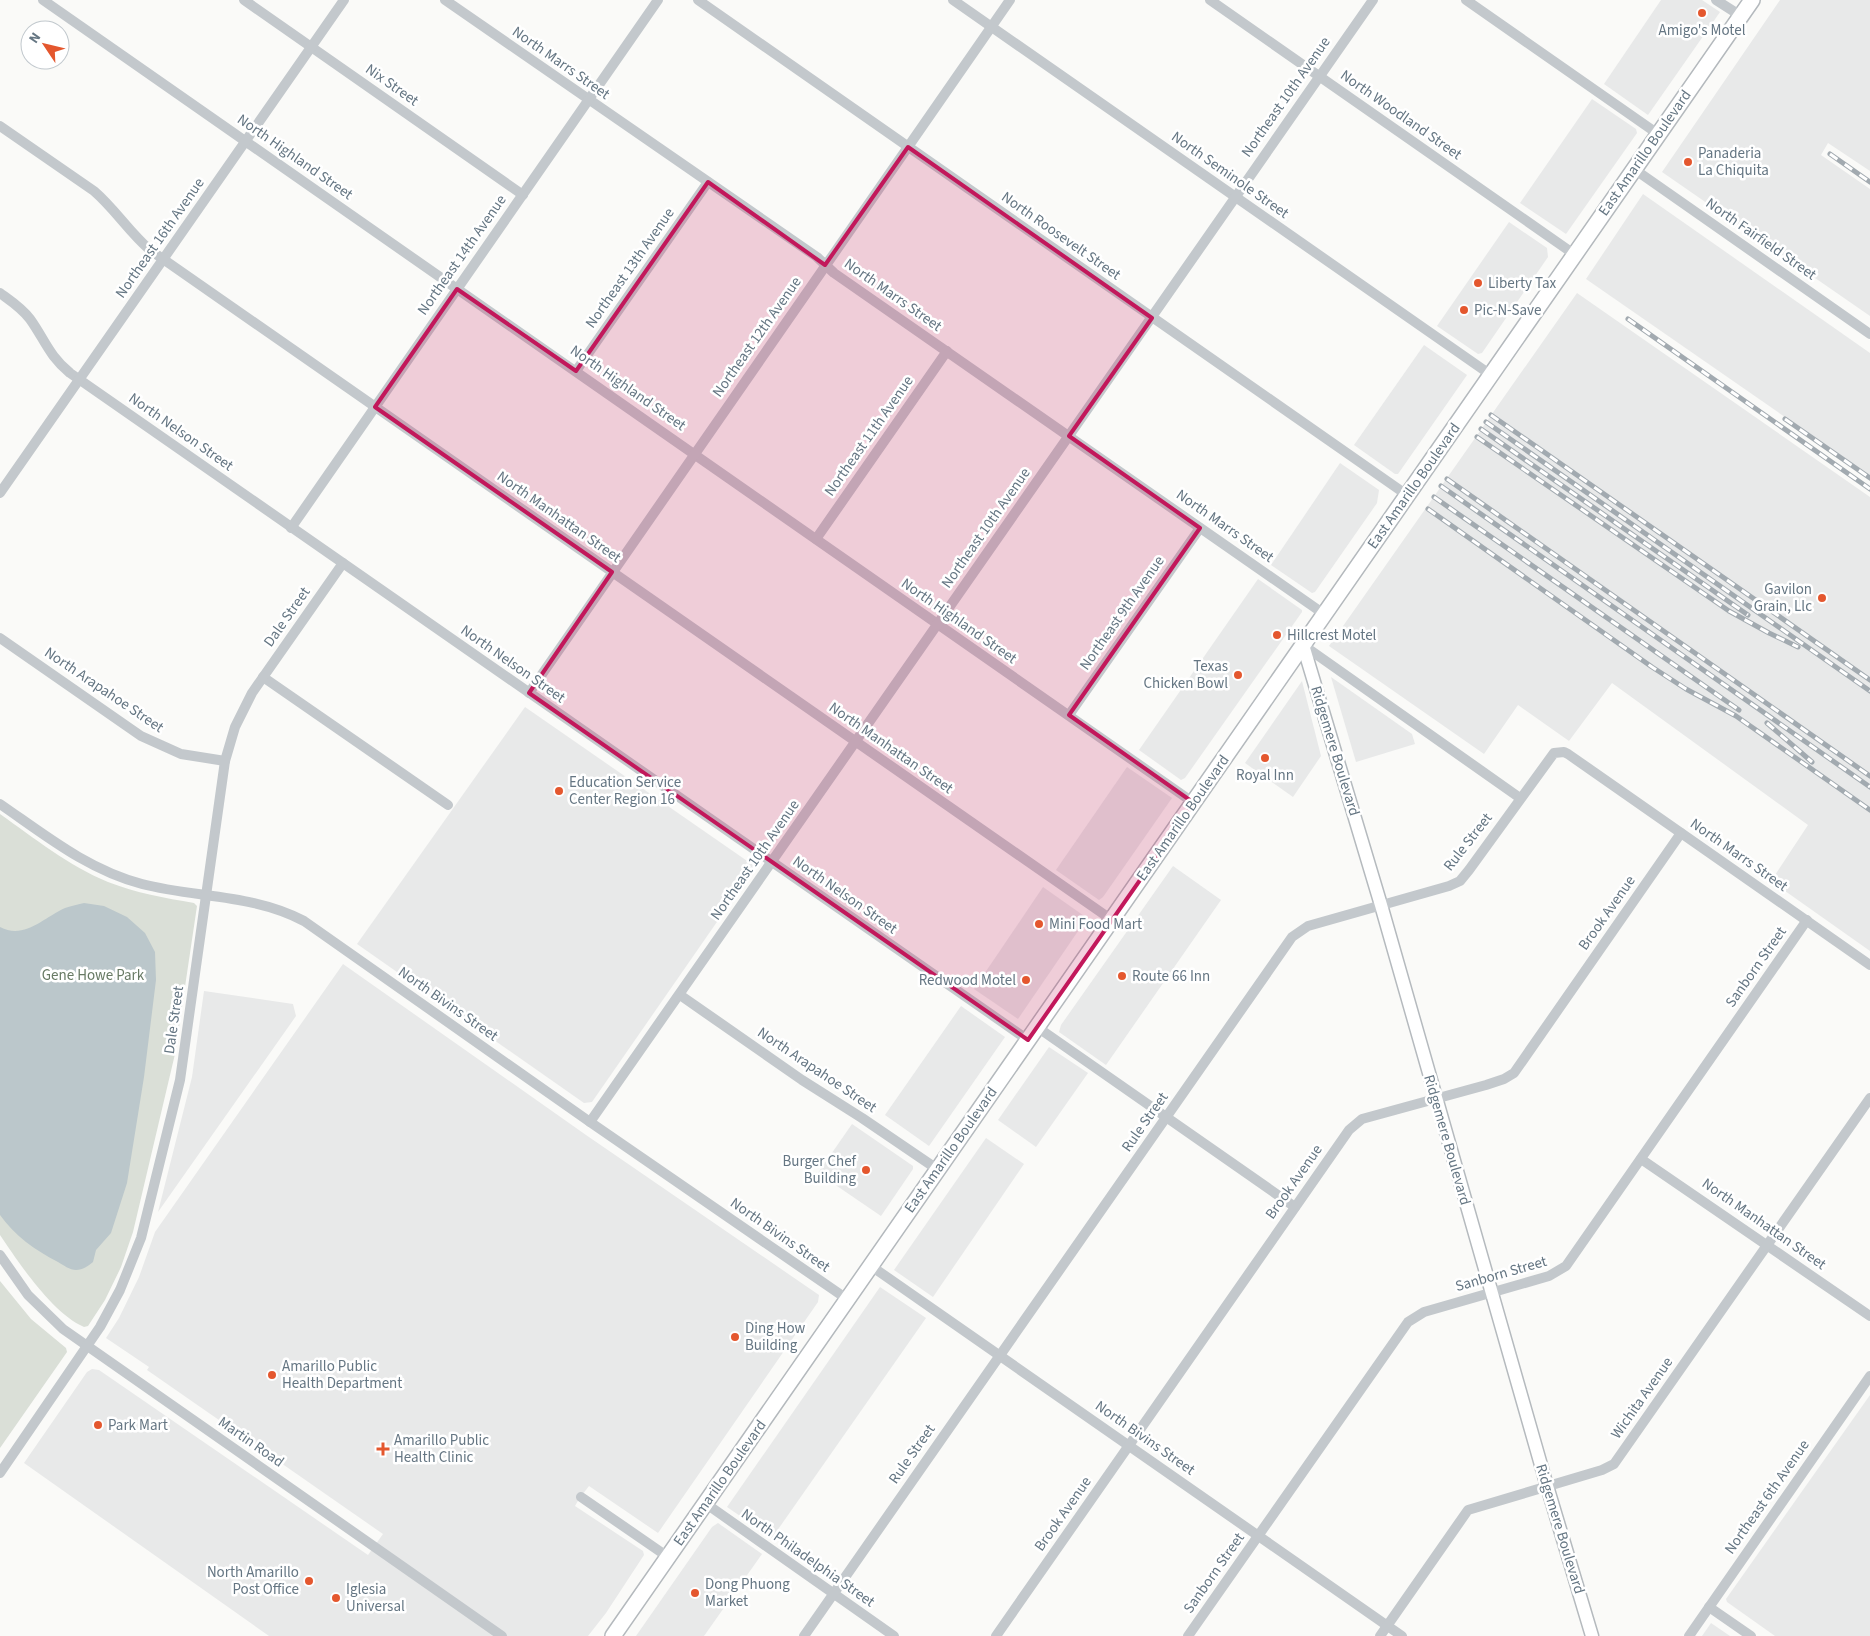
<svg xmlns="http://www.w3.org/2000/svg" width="1870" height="1636" font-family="'Source Sans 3',sans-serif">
  <rect width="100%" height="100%" fill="#fafaf8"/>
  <!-- built -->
  <g fill="#e8e9e9">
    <polygon points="1661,0 1702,0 1720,12 1648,115 1604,84"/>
    <polygon points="1780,0 1870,0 1870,171 1828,143 1821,155 1870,189 1870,316 1662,172"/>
    <polygon points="1592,99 1636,129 1637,133 1566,234 1520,203"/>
    <polygon points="1643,194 1870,353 1870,476 1586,279"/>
    <polygon points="1509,222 1547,248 1548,257 1482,353 1478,354 1437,326"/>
    <polygon points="1577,293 1870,497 1870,951 1771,881 1808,825 1612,683 1569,741 1518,705 1484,754 1329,646"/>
    <polygon points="1424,345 1467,375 1398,474 1395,474 1354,445"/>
    <polygon points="1340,463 1379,490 1377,503 1315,592 1312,593 1271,565"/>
    <polygon points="1258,579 1302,610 1302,612 1185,778 1181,780 1139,750"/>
    <polygon points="1331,677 1412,734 1415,744 1356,762"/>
    <polygon points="1302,681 1321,756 1293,797 1245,763"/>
    <polygon points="525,707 753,865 753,870 592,1102 584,1103 357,944"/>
    <polygon points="1127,767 1172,798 1103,897 1099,900 1056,870"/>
    <polygon points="1173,866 1221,900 1106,1065 1059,1032 1061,1025"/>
    <polygon points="1043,887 1087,918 1018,1019 974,989"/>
    <polygon points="343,964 586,1135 819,1295 818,1302 658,1533 589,1486 579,1499 575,1506 643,1551 644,1555 606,1613 588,1636 269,1636 24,1463 87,1372 92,1369 99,1370 368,1555 383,1534 147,1370 149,1367 106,1338 119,1318 139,1277 155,1232"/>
    <polygon points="204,991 293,1004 296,1016 158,1212 192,1077"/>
    <polygon points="961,1006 1005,1037 929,1146 885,1115"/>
    <polygon points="1049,1047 1088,1073 1036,1147 998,1120"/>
    <polygon points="852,1124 913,1166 913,1169 881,1216 818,1173"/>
    <polygon points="986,1138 1024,1164 933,1297 894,1270"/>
    <polygon points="880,1287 926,1318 772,1538 727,1507"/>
    <polygon points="1870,1395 1870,1636 1775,1636 1727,1602 1726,1599"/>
    <polygon points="718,1523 762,1554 704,1636 636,1636 712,1527"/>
    <polygon points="1711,1623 1730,1636 1702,1636"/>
  </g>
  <!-- green -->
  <g fill="#dadfd7">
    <path d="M0,814C34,838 69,866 108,882C136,893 165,898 194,903L197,906L175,1054L133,1232L121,1267L105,1300L88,1326L84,1327C52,1313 19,1263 0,1235Z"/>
    <polygon points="0,1281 31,1319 66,1348 67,1352 0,1448"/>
  </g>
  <!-- water -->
  <path fill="#bbc7cb" d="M84,903L104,906L127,917L145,933L155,952L156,980L144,1077L127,1183L111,1233L96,1250L93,1262C88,1266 83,1270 76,1270C70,1270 63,1265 58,1262C35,1250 15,1236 0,1215V927C24,940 43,918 65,908C70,906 77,905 84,903Z"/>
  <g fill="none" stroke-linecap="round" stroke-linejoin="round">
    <defs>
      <polyline id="major" points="1303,645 1381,905 1547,1486 1592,1636"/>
      <polyline id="highway" points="613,1636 1752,0"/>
    </defs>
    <!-- major casing -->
    <use href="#major" stroke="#b5babe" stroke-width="15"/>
    <!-- highway casing -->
    <use href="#highway" stroke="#b4b9bd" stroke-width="18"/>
    <!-- minor -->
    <g stroke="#c3c8cc" stroke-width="10">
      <polyline points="43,0 1194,803"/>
      <polyline points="244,0 523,195"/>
      <polyline points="445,0 817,257 834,273 1324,614"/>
      <polyline points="698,0 1407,495"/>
      <polyline points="953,0 1491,375"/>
      <polyline points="1210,0 1574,254"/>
      <polyline points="1466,0 1658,134"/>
      <polyline points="1716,0 1741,16"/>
      <path d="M0,126L94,191C115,209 129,232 150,250L1112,920"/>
      <polyline points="1634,169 1870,334"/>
      <path d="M0,293C11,301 22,308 30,319C45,340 49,356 70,373L1028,1040"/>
      <polyline points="576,371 708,182"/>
      <polyline points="0,493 344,0"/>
      <polyline points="291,528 658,0"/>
      <polyline points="816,539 947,351"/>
      <polyline points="0,638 141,736 181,754 225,761"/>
      <polyline points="1303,645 1520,798"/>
      <polyline points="263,677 448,805"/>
      <polyline points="529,693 1010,0"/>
      <polyline points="1069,715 1200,528"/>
      <path d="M0,804C45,835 88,870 142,884C196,898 253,894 304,921L590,1122L847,1299"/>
      <polyline points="680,995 802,1080 862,1118 937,1169"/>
      <polyline points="1037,1027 1295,1207"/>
      <polyline points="590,1122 1373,0"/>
      <polyline points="1641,1159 1870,1316"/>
      <polyline points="0,1255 28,1295 63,1329 502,1636"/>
      <polyline points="871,1266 1402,1636"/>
      <polyline points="0,1473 100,1327 120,1290 141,1238 180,1080 225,761 235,727 252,693 343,563"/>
      <polyline points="581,1497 668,1557"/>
      <polyline points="705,1503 894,1636"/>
      <polyline points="1709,1607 1751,1636"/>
      <polyline points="804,1636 1292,937 1308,926 1449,886 1460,881 1469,870 1554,753 1564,752 1568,754 1870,965"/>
      <polyline points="996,1636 1349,1130 1362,1119 1486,1085 1504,1079 1514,1073 1681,833"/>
      <polyline points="1188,1636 1408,1322 1424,1312 1549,1276 1566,1266 1807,920"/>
      <polyline points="1380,1636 1468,1510 1602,1470 1614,1464 1870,1098"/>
      <polyline points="1689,1636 1870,1376"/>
    </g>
    <!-- major -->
    <use href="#major" stroke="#fff" stroke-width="12"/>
    <!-- highway -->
    <use href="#highway" stroke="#fff" stroke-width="15"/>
    <defs>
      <g id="rail">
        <polyline points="1830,154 1870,182"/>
        <polyline points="1628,319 1870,489"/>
        <polyline points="1491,415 1870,680"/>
        <polyline points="1785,419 1870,478"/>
        <polyline points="1486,422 1870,691"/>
        <polyline points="1481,429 1748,615"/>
        <polyline points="1477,437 1729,611 1769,633 1798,647"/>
        <polyline points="1447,479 1870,776"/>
        <polyline points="1441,486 1870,787"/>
        <polyline points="1434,497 1739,710"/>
        <polyline points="1428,509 1652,667 1686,689 1736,716 1870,810"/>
        <polyline points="1767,723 1812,762"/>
      </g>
    </defs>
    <!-- rail casing -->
    <use href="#rail" stroke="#a2aab0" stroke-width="5"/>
    <!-- rail -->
    <use href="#rail" stroke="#fff" stroke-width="3" stroke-dasharray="9" stroke-linecap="butt"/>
  </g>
  <!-- marked area -->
  <path fill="#c2185b" fill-opacity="0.2" stroke="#c2185b" stroke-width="4" stroke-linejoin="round" d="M908,147L1152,318L1069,436L1200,528L1069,715L1194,803L1028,1040L529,693L612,572L375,407L457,289L576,371L708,182L825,265Z"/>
  <!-- markers -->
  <g fill="#e4572e" stroke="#fff" stroke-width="2">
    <circle cx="1702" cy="13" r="5"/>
    <circle cx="1688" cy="162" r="5"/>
    <circle cx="1478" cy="283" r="5"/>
    <circle cx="1464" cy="310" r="5"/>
    <circle cx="1822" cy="598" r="5"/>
    <circle cx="1277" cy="635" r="5"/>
    <circle cx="1238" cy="675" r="5"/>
    <circle cx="1265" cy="758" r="5"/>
    <circle cx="559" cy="791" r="5"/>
    <circle cx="1039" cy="924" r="5"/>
    <circle cx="1122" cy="976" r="5"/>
    <circle cx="1026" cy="980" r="5"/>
    <circle cx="866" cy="1170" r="5"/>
    <circle cx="735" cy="1337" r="5"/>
    <circle cx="272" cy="1375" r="5"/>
    <circle cx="98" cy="1425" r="5"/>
    <path d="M380.5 1441.5h5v5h5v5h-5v5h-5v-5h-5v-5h5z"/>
    <circle cx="309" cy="1581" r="5"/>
    <circle cx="695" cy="1593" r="5"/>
    <circle cx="336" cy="1598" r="5"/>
  </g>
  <g text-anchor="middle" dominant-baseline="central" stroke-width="5" stroke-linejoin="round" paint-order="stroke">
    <!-- poi labels -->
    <g font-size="15" fill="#657683" stroke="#fff" text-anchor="start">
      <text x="1702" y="30" text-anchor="middle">Amigo's Motel</text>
      <text x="1698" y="153">Panaderia<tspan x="1698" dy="17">La Chiquita</tspan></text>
      <text x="1488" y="283">Liberty Tax</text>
      <text x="1474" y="310">Pic-N-Save</text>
      <text x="1812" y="589" text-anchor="end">Gavilon<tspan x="1812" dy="17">Grain, Llc</tspan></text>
      <text x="1287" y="635">Hillcrest Motel</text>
      <text x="1228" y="666" text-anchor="end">Texas<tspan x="1228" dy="17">Chicken Bowl</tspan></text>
      <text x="1265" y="775" text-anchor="middle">Royal Inn</text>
      <text x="569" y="782">Education Service<tspan x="569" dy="17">Center Region 16</tspan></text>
      <text x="1049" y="924">Mini Food Mart</text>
      <text x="1132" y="976">Route 66 Inn</text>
      <text x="1016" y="980" text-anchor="end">Redwood Motel</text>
      <text x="856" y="1161" text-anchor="end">Burger Chef<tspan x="856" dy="17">Building</tspan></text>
      <text x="745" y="1328">Ding How<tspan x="745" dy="17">Building</tspan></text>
      <text x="282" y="1366">Amarillo Public<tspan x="282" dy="17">Health Department</tspan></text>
      <text x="108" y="1425">Park Mart</text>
      <text x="394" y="1440">Amarillo Public<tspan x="394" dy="17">Health Clinic</tspan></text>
      <text x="299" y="1572" text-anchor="end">North Amarillo<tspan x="299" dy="17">Post Office</tspan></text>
      <text x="705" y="1584">Dong Phuong<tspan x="705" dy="17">Market</tspan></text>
      <text x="346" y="1589">Iglesia<tspan x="346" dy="17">Universal</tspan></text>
    </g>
    <!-- street labels -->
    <g font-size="15" fill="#657683" stroke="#fff">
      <text transform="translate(561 63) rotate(35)">North Marrs Street</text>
      <text transform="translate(392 85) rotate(35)">Nix Street</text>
      <text transform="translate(1286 97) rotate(-55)">Northeast 10th Avenue</text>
      <text transform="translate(1401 115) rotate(35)">North Woodland Street</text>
      <text transform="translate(1645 153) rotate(-55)">East Amarillo Boulevard</text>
      <text transform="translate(295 157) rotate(35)">North Highland Street</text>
      <text transform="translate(1230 175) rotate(35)">North Seminole Street</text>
      <text transform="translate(1061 236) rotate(35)">North Roosevelt Street</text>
      <text transform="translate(160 238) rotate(-55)">Northeast 16th Avenue</text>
      <text transform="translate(1761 239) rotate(35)">North Fairfield Street</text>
      <text transform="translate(462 255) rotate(-55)">Northeast 14th Avenue</text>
      <text transform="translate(630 268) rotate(-55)">Northeast 13th Avenue</text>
      <text transform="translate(893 295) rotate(35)">North Marrs Street</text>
      <text transform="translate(757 337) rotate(-55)">Northeast 12th Avenue</text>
      <text transform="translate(628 388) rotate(35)">North Highland Street</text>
      <text transform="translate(181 432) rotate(35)">North Nelson Street</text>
      <text transform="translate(869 436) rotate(-55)">Northeast 11th Avenue</text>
      <text transform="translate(1414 486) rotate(-55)">East Amarillo Boulevard</text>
      <text transform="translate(559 517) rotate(35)">North Manhattan Street</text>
      <text transform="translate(1225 526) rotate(35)">North Marrs Street</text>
      <text transform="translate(986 528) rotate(-55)">Northeast 10th Avenue</text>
      <text transform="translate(1122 613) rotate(-55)">Northeast 9th Avenue</text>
      <text transform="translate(287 617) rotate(-55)">Dale Street</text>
      <text transform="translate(959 621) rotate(35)">North Highland Street</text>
      <text transform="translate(513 664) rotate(35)">North Nelson Street</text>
      <text transform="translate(104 690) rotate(34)">North Arapahoe Street</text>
      <text transform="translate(891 748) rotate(35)">North Manhattan Street</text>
      <text transform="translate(1335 751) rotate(73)">Ridgemere Boulevard</text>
      <text transform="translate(1183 818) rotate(-55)">East Amarillo Boulevard</text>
      <text transform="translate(1468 842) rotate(-52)">Rule Street</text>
      <text transform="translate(1739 855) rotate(35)">North Marrs Street</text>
      <text transform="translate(755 860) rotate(-55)">Northeast 10th Avenue</text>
      <text transform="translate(845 895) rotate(35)">North Nelson Street</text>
      <text transform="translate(1607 913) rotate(-55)">Brook Avenue</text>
      <text transform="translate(1756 967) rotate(-55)">Sanborn Street</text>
      <text transform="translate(448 1004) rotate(35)">North Bivins Street</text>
      <text transform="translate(174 1020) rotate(-82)">Dale Street</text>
      <text transform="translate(817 1070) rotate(34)">North Arapahoe Street</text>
      <text transform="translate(1145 1122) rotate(-55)">Rule Street</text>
      <text transform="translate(1447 1140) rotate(74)">Ridgemere Boulevard</text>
      <text transform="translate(951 1150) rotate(-55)">East Amarillo Boulevard</text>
      <text transform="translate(1294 1182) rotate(-55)">Brook Avenue</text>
      <text transform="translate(1764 1224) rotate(35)">North Manhattan Street</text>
      <text transform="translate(780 1235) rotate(35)">North Bivins Street</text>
      <text transform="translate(1501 1274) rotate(-16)">Sanborn Street</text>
      <text transform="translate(1642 1398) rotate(-55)">Wichita Avenue</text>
      <text transform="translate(1145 1438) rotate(35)">North Bivins Street</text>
      <text transform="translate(251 1442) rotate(35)">Martin Road</text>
      <text transform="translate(912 1454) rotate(-55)">Rule Street</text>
      <text transform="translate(720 1483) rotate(-55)">East Amarillo Boulevard</text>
      <text transform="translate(1767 1497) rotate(-55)">Northeast 6th Avenue</text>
      <text transform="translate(1063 1514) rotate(-55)">Brook Avenue</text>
      <text transform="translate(1560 1529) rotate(73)">Ridgemere Boulevard</text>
      <text transform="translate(808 1558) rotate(35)">North Philadelphia Street</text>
      <text transform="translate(1214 1573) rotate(-55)">Sanborn Street</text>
    </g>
    <!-- park labels -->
    <g font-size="15" fill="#687a64" stroke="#fff">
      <text x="93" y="975">Gene Howe Park</text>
    </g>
  </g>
  <!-- north arrow -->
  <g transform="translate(45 45) rotate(305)"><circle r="24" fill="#ffffff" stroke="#c1c8cd"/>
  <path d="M0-4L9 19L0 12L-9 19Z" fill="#e4572e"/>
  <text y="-8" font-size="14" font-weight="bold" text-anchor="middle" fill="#657683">N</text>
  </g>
</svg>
